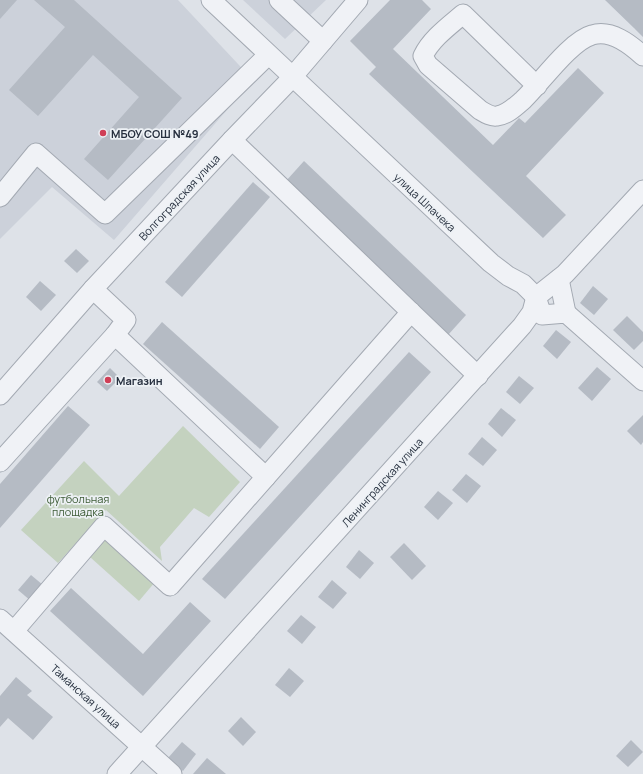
<svg xmlns="http://www.w3.org/2000/svg" width="643" height="774" font-family="Manrope,sans-serif">
  <rect width="100%" height="100%" fill="#dee2e8"/>
  <!-- built -->
  <g fill="#ccd1da">
    <polygon points="0,0 178,0 253,80 114,240 52,187 0,239"/>
    <polygon points="243,0 326,0 285,39"/>
  </g>
  <!-- green -->
  <g fill="#c4d2bf">
    <polygon points="183,426 240,482 209,517 194,508 160,547 162,561 106,510 58,563 21,530 84,461 119,496"/>
    <polygon points="106,538 155,582 139,601 90,557"/>
  </g>
  <!-- building -->
  <g fill="#b5bbc4">
    <polygon points="0,0 17,0 0,19"/>
    <polygon points="34,0 74,0 182,98 108,180 84,159 139,97 93,55 38,116 9,90 65,27"/>
    <polygon points="390,0 422,0 431,9 393,49 493,145 519,118 525,123 578,68 604,93 526,176 566,215 543,238 369,74 376,67 350,41"/>
    <polygon points="605,0 643,0 643,37 634,28"/>
    <polygon points="304,161 466,315 448,335 286,181"/>
    <polygon points="253,182 270,197 182,297 165,282"/>
    <polygon points="76,249 89,261 77,273 64,261"/>
    <polygon points="40,281 56,295 41,311 26,297"/>
    <polygon points="593,286 608,299 594,315 580,303"/>
    <polygon points="627,316 643,332 643,341 634,350 613,330"/>
    <polygon points="162,322 279,427 260,449 143,344"/>
    <polygon points="556,330 571,342 557,359 543,346"/>
    <polygon points="409,352 431,372 225,599 202,579"/>
    <polygon points="597,367 611,379 592,401 578,388"/>
    <polygon points="110,368 120,378 107,391 97,382"/>
    <polygon points="519,376 534,388 520,404 506,392"/>
    <polygon points="68,406 90,425 0,528 0,484"/>
    <polygon points="501,408 516,420 502,437 488,424"/>
    <polygon points="643,415 643,442 641,445 627,431"/>
    <polygon points="482,437 497,450 483,466 468,454"/>
    <polygon points="466,474 481,486 467,503 452,490"/>
    <polygon points="438,491 453,503 438,520 424,507"/>
    <polygon points="404,543 426,566 412,580 390,557"/>
    <polygon points="359,550 374,563 360,579 346,567"/>
    <polygon points="31,575 43,585 31,601 18,590"/>
    <polygon points="332,580 347,593 333,609 318,597"/>
    <polygon points="71,588 143,654 190,602 211,621 143,696 50,611"/>
    <polygon points="301,615 316,627 302,644 287,631"/>
    <polygon points="289,668 304,681 290,697 275,685"/>
    <polygon points="16,677 32,691 27,695 53,717 33,740 8,718 0,727 0,696"/>
    <polygon points="241,717 256,732 243,746 228,731"/>
    <polygon points="631,740 643,752 628,767 616,756"/>
    <polygon points="182,742 196,754 183,771 168,758"/>
    <polygon points="207,758 226,774 193,774"/>
  </g>
  <g fill="none" stroke-linecap="round" stroke-linejoin="round">
    <defs>
      <g id="minor">
        <polyline points="211,0 491,263 508,276 523,284 536,297 542,315 566,313 643,381"/>
        <polyline points="279,0 323,41"/>
        <path d="M537,86L463,14C449,26 431,39 423,56L428,65L480,110C485,113 491,117 497,116C507,115 516,106 523,100C540,84 570,41 592,35C611,29 630,44 643,56"/>
        <polyline points="232,140 411,312"/>
        <polyline points="0,197 36,153 105,214 264,59"/>
        <polyline points="559,279 566,313"/>
        <polyline points="93,289 126,320 115,335 266,477"/>
        <polyline points="0,395 93,289 232,140 288,82 358,0"/>
        <polyline points="0,462 115,335"/>
        <polyline points="0,619 172,774"/>
        <polyline points="14,631 104,526 170,586 411,312 478,376"/>
        <polyline points="117,774 522,326 532,312 536,297 565,274 643,190"/>
      </g>
    </defs>
    <!-- minor casing -->
    <use href="#minor" stroke="#a3a9b2" stroke-width="21"/>
    <!-- minor -->
    <use href="#minor" stroke="#f0f2f6" stroke-width="19"/>
  </g>
  <!-- markers -->
  <g fill="#d03f57" stroke="#edf1f5" stroke-width="1.5">
    <circle cx="103" cy="133" r="4"/>
    <circle cx="108" cy="380" r="4"/>
  </g>
  <g text-anchor="middle" dominant-baseline="central" stroke-width="3.5" stroke-linejoin="round" paint-order="stroke">
    <!-- poi labels -->
    <g font-size="11" font-weight="bold" fill="#27303f" stroke="#edf1f5" text-anchor="start">
      <text x="111" y="133">МБОУ СОШ №49</text>
      <text x="116" y="380">Магазин</text>
    </g>
    <!-- street labels -->
    <g font-size="11" fill="#27303f" stroke="#edf1f5">
      <text transform="translate(179 197) rotate(-47)">Волгоградская улица</text>
      <text transform="translate(425 202) rotate(43)">улица Шпачека</text>
      <text transform="translate(382 482) rotate(-48)">Ленинградская улица</text>
      <text transform="translate(86 696) rotate(42)">Таманская улица</text>
    </g>
    <!-- park labels -->
    <g font-size="11" fill="#3b5a34" stroke="#edf1f5">
      <text x="78" y="498">футбольная<tspan x="78" dy="13">площадка</tspan></text>
    </g>
  </g>
</svg>
